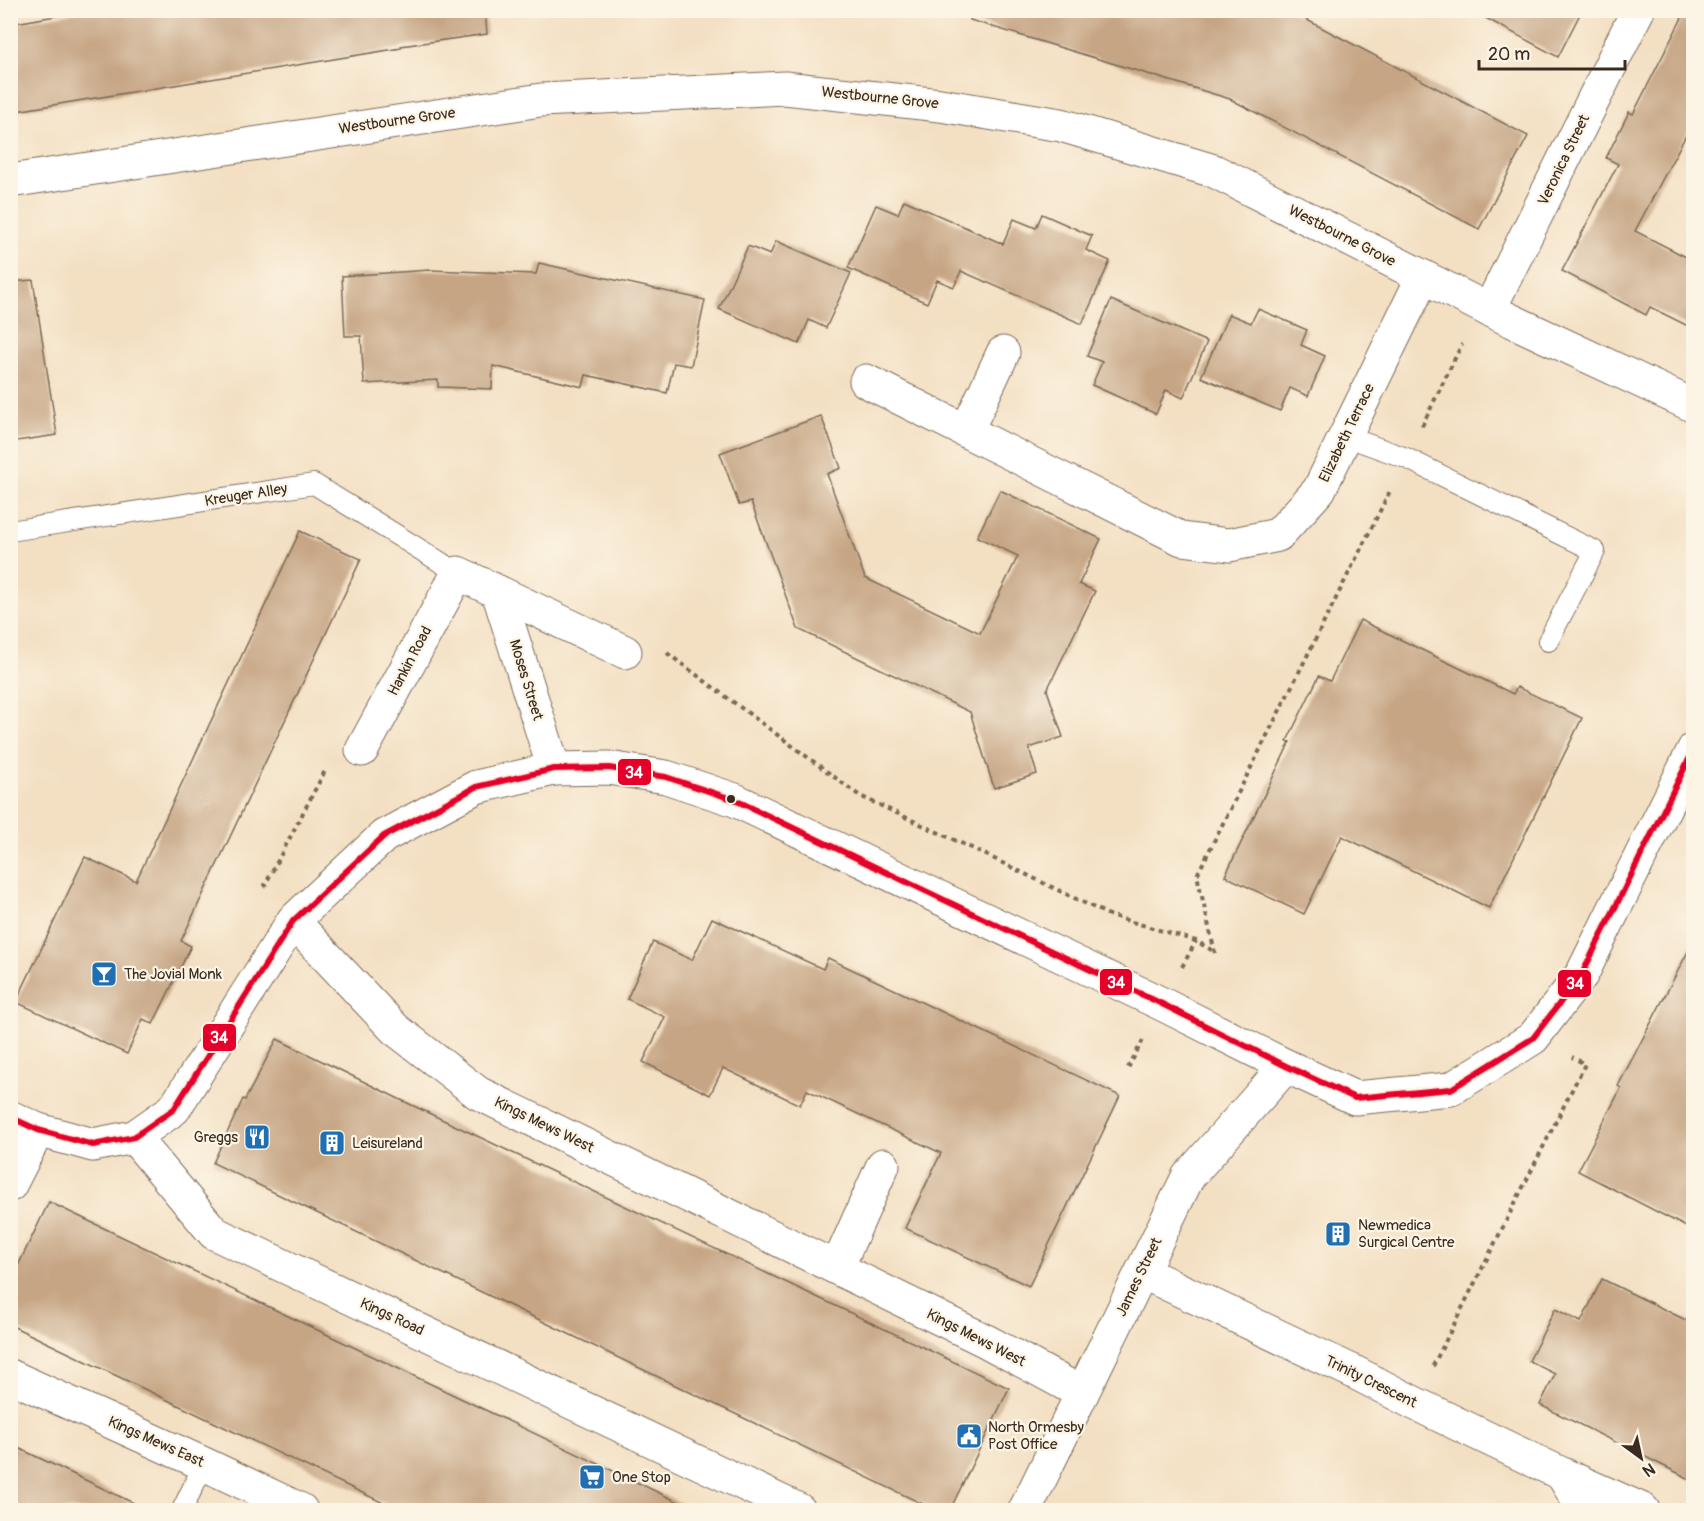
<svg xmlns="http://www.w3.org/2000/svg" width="1704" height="1521" font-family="Pangolin,sans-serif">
  <rect width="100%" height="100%" fill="#fcf5e5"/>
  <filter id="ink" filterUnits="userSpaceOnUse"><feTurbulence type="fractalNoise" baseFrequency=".0167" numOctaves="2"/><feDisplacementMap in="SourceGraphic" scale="12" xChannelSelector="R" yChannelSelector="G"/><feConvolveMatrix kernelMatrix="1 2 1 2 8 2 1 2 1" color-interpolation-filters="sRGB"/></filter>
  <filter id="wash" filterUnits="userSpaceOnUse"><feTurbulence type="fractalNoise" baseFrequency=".008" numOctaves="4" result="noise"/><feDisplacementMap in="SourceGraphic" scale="24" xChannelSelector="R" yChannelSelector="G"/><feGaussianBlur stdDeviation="1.35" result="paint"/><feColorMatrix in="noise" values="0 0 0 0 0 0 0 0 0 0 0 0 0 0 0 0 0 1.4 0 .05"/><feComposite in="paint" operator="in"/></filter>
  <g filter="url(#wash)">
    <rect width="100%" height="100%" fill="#f3dfc2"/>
    <g id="blocks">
      <!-- building -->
      <g fill="#c6a584">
        <polygon points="90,10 485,10 487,34 401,46 401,48 10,112 10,24"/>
        <polygon points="971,10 1288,10 1528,136 1479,229 1230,99 970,20"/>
        <polygon points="1471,10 1582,10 1558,57"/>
        <polygon points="1686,10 1694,10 1694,120 1635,231 1694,261 1694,329 1650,307 1646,315 1562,271 1618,164 1606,158 1629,112 1633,114"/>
        <polygon points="904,200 1003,244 1014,219 1036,228 1042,214 1092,236 1086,250 1110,261 1082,324 961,271 954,287 937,280 927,303 848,268 876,205 898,214"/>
        <polygon points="776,241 851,273 826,328 809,320 799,344 719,309 748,246 770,255"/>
        <polygon points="539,263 705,300 691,366 674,363 667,393 586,375 583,387 493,366 492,389 438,387 438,380 364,384 361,336 345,336 342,276 430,270 536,274"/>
        <polygon points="33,280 57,435 10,442 10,282"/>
        <polygon points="1111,300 1207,342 1183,398 1166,390 1156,414 1092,385 1102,362 1087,356"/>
        <polygon points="1258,309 1307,330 1301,345 1325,356 1308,396 1290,388 1280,411 1201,377 1229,314 1251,323"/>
        <polygon points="821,416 841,468 827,474 865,578 980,633 1018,556 977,537 1000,490 1101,539 1079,584 1095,591 1047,690 1063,737 1029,748 1037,774 994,788 970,712 798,629 751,502 739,505 720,453"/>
        <polygon points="300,531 361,559 181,941 191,946 153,1024 143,1019 127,1054 16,1002 85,857 136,881"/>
        <polygon points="1360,620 1513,694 1517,687 1582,718 1489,908 1342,836 1304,914 1225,876 1290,742 1287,741 1319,676 1330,681"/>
        <polygon points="712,918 823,969 828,958 1120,1096 1029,1286 905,1228 941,1153 807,1090 800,1105 723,1068 710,1095 643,1062 665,1017 627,999 653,942 692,960"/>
        <polygon points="1694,940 1694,1231 1578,1171 1621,1088 1618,1086"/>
        <polygon points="277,1039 399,1099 1009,1388 950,1510 935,1510 213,1163 243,1099 245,1100"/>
        <polygon points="49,1202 695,1510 398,1510 10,1325 10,1282"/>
        <polygon points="1602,1279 1694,1324 1694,1481 1540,1405 1555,1374 1529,1361 1555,1309 1581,1322"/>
        <polygon points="10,1444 148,1510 10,1510"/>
      </g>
    </g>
  </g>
  <g filter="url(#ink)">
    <use href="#blocks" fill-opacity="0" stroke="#7b6957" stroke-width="1.5"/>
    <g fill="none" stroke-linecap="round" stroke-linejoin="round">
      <defs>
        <g id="lane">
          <polyline points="1345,436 1406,458 1595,551 1548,641"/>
          <polyline points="10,531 314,484 458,573"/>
          <polyline points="182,1510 204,1464"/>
        </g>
        <g id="street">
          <polyline points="1489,310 1638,10"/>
          <polyline points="866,381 1182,539 1229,545 1278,535 1319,490 1423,277"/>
          <polyline points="967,430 1003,353"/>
          <polyline points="498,592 554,769"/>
          <polyline points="362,750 458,573 625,652"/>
          <polyline points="293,921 395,1029 478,1093 986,1341 1082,1393"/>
          <polyline points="134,1137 214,1233 799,1510"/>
          <polyline points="10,1185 38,1130"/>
          <polyline points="837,1268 883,1165"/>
          <polyline points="1142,1272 1352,1371 1414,1403 1562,1474 1579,1502 1579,1510"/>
          <polyline points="10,1376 204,1464 301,1510"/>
          <polyline points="1562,1474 1643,1510"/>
          <polyline points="1025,1510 1188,1177 1286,1066"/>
        </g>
        <g id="secondary">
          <polyline points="10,181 541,100 785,88 940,105 1061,125 1214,171 1489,310 1694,406"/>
          <polyline points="10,1117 38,1130 93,1145 134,1137 174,1109 293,921 384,836 476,787 554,769 609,768 666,777 735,800 1162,1004 1286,1066 1355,1098 1451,1089 1533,1038 1582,974 1694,749"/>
        </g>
      </defs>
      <!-- lane casing -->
      <use href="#lane" stroke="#7b6957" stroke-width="22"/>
      <!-- street casing -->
      <use href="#street" stroke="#7b6957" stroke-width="35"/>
      <!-- secondary casing -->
      <use href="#secondary" stroke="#7b6957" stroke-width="35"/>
      <!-- path -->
      <g stroke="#7b6957" stroke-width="4" stroke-dasharray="4.5 4.5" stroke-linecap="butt">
        <polyline points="1422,426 1462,344"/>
        <polyline points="667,653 860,796 978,851 1109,915 1196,941 1215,952"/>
        <polyline points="267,887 265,885 326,769"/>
        <polyline points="1215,953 1197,875 1391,489"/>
        <polyline points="1182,967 1196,941"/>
        <polyline points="1128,1068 1143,1040"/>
        <polyline points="1433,1366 1585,1064 1572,1057"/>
      </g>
      <!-- lane -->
      <use href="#lane" stroke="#fff" stroke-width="20"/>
      <!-- street -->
      <use href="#street" stroke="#fff" stroke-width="33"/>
      <!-- secondary -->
      <use href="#secondary" stroke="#fff" stroke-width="33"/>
      <defs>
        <polyline id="bus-1" points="10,1117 38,1130 93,1145 134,1137 174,1109 293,921 384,836 476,787 554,769 609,768 666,777 735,800 1162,1004 1286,1066 1355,1098 1451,1089 1533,1038 1582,974 1694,749"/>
      </defs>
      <!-- bus-1 casing -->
      <use href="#bus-1" stroke="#fcf5e5" stroke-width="10"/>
      <!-- bus-1 -->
      <use href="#bus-1" stroke="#e4002b" stroke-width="6"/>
    </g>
  </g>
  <!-- icons -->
  <defs>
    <symbol id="bar-square" viewBox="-11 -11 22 22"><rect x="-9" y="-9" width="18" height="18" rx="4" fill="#1f6fb2" stroke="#fcf5e5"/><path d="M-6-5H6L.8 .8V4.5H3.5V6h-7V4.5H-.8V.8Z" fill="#fff"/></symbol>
    <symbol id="restaurant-square" viewBox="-11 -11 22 22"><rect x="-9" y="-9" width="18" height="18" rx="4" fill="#1f6fb2" stroke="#fcf5e5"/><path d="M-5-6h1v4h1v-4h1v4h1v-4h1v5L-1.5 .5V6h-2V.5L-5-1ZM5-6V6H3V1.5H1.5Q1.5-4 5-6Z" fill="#fff"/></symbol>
    <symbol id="building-square" viewBox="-11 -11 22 22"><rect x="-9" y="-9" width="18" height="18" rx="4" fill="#1f6fb2" stroke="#fcf5e5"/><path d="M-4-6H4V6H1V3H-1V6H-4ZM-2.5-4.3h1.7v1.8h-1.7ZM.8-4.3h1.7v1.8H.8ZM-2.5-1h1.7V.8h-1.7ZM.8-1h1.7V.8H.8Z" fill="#fff"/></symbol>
    <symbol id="civic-square" viewBox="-11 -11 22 22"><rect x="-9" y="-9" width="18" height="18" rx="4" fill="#1f6fb2" stroke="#fcf5e5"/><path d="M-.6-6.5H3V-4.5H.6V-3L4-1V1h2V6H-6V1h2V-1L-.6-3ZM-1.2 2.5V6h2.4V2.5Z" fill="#fff"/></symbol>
    <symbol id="supermarket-square" viewBox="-11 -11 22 22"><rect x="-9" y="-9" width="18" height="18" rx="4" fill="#1f6fb2" stroke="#fcf5e5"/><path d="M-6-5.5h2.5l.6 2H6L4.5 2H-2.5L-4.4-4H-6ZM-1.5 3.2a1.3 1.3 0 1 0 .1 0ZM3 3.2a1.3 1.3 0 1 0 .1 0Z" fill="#fff"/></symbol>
  </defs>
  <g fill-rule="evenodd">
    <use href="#bar-square" x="89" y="959" width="30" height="30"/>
    <use href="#restaurant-square" x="242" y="1122" width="30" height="30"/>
    <use href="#building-square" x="317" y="1128" width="30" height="30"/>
    <use href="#building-square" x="1323" y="1219" width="30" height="30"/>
    <use href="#civic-square" x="954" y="1421" width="30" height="30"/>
    <use href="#supermarket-square" x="577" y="1462" width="30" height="30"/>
  </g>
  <!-- markers -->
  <circle fill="#3b2a1e" stroke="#fcf5e5" stroke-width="2" cx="731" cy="799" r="5"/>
  <g text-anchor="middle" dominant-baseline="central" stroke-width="4.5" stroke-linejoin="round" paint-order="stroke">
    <!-- street labels -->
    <g font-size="15" fill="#3b2a1e" stroke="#fcf5e5">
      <text transform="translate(880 98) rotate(6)">Westbourne Grove</text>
      <text transform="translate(397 121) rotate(-8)">Westbourne Grove</text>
      <text transform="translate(1564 160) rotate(-64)">Veronica Street</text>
      <text transform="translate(1342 236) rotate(27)">Westbourne Grove</text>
      <text transform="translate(1347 433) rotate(-64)">Elizabeth Terrace</text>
      <text transform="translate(246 495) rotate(-9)">Kreuger Alley</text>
      <text transform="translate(410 661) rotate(-62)">Hankin Road</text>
      <text transform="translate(526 680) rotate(73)">Moses Street</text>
      <text transform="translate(544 1125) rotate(26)">Kings Mews West</text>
      <text transform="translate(1139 1277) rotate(-64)">James Street</text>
      <text transform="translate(392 1317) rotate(25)">Kings Road</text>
      <text transform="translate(976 1338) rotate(27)">Kings Mews West</text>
      <text transform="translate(1371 1382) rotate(26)">Trinity Crescent</text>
      <text transform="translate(156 1442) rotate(24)">Kings Mews East</text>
    </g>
    <!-- poi labels -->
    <g font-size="15" fill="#3b2a1e" stroke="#fcf5e5" text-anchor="start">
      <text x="124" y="974">The Jovial Monk</text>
      <text x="238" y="1137" text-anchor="end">Greggs</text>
      <text x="352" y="1143">Leisureland</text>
      <text x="1358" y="1225">Newmedica<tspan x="1358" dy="17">Surgical Centre</tspan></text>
      <text x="988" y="1427">North Ormesby<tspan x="988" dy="17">Post Office</tspan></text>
      <text x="612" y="1477">One Stop</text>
    </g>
  </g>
  <g stroke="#fcf5e5" stroke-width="2">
    <rect x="617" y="758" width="35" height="28" rx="6" fill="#e4002b"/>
    <rect x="1099" y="968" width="34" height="28" rx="6" fill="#e4002b"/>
    <rect x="1557" y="969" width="35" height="29" rx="6" fill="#e4002b"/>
    <rect x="202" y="1023" width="35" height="29" rx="6" fill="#e4002b"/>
  </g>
  <g font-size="16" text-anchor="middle" font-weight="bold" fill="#fff">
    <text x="634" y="778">34</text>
    <text x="1116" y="988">34</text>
    <text x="1575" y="989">34</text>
    <text x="219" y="1043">34</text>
  </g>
  <!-- margin -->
  <rect width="1704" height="1521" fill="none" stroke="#fcf5e5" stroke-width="36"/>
  <!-- north arrow -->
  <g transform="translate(1641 1458) rotate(147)" stroke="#fcf5e5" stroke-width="4.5" paint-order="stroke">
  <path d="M0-4.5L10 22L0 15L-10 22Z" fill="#3b2a1e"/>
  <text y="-9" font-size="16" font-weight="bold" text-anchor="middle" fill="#3b2a1e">N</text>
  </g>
  <!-- scale -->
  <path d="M1479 60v9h146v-9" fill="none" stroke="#3b2a1e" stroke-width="3"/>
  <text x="1488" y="60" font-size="18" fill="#3b2a1e" stroke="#fcf5e5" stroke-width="4.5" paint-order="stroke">20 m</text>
</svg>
